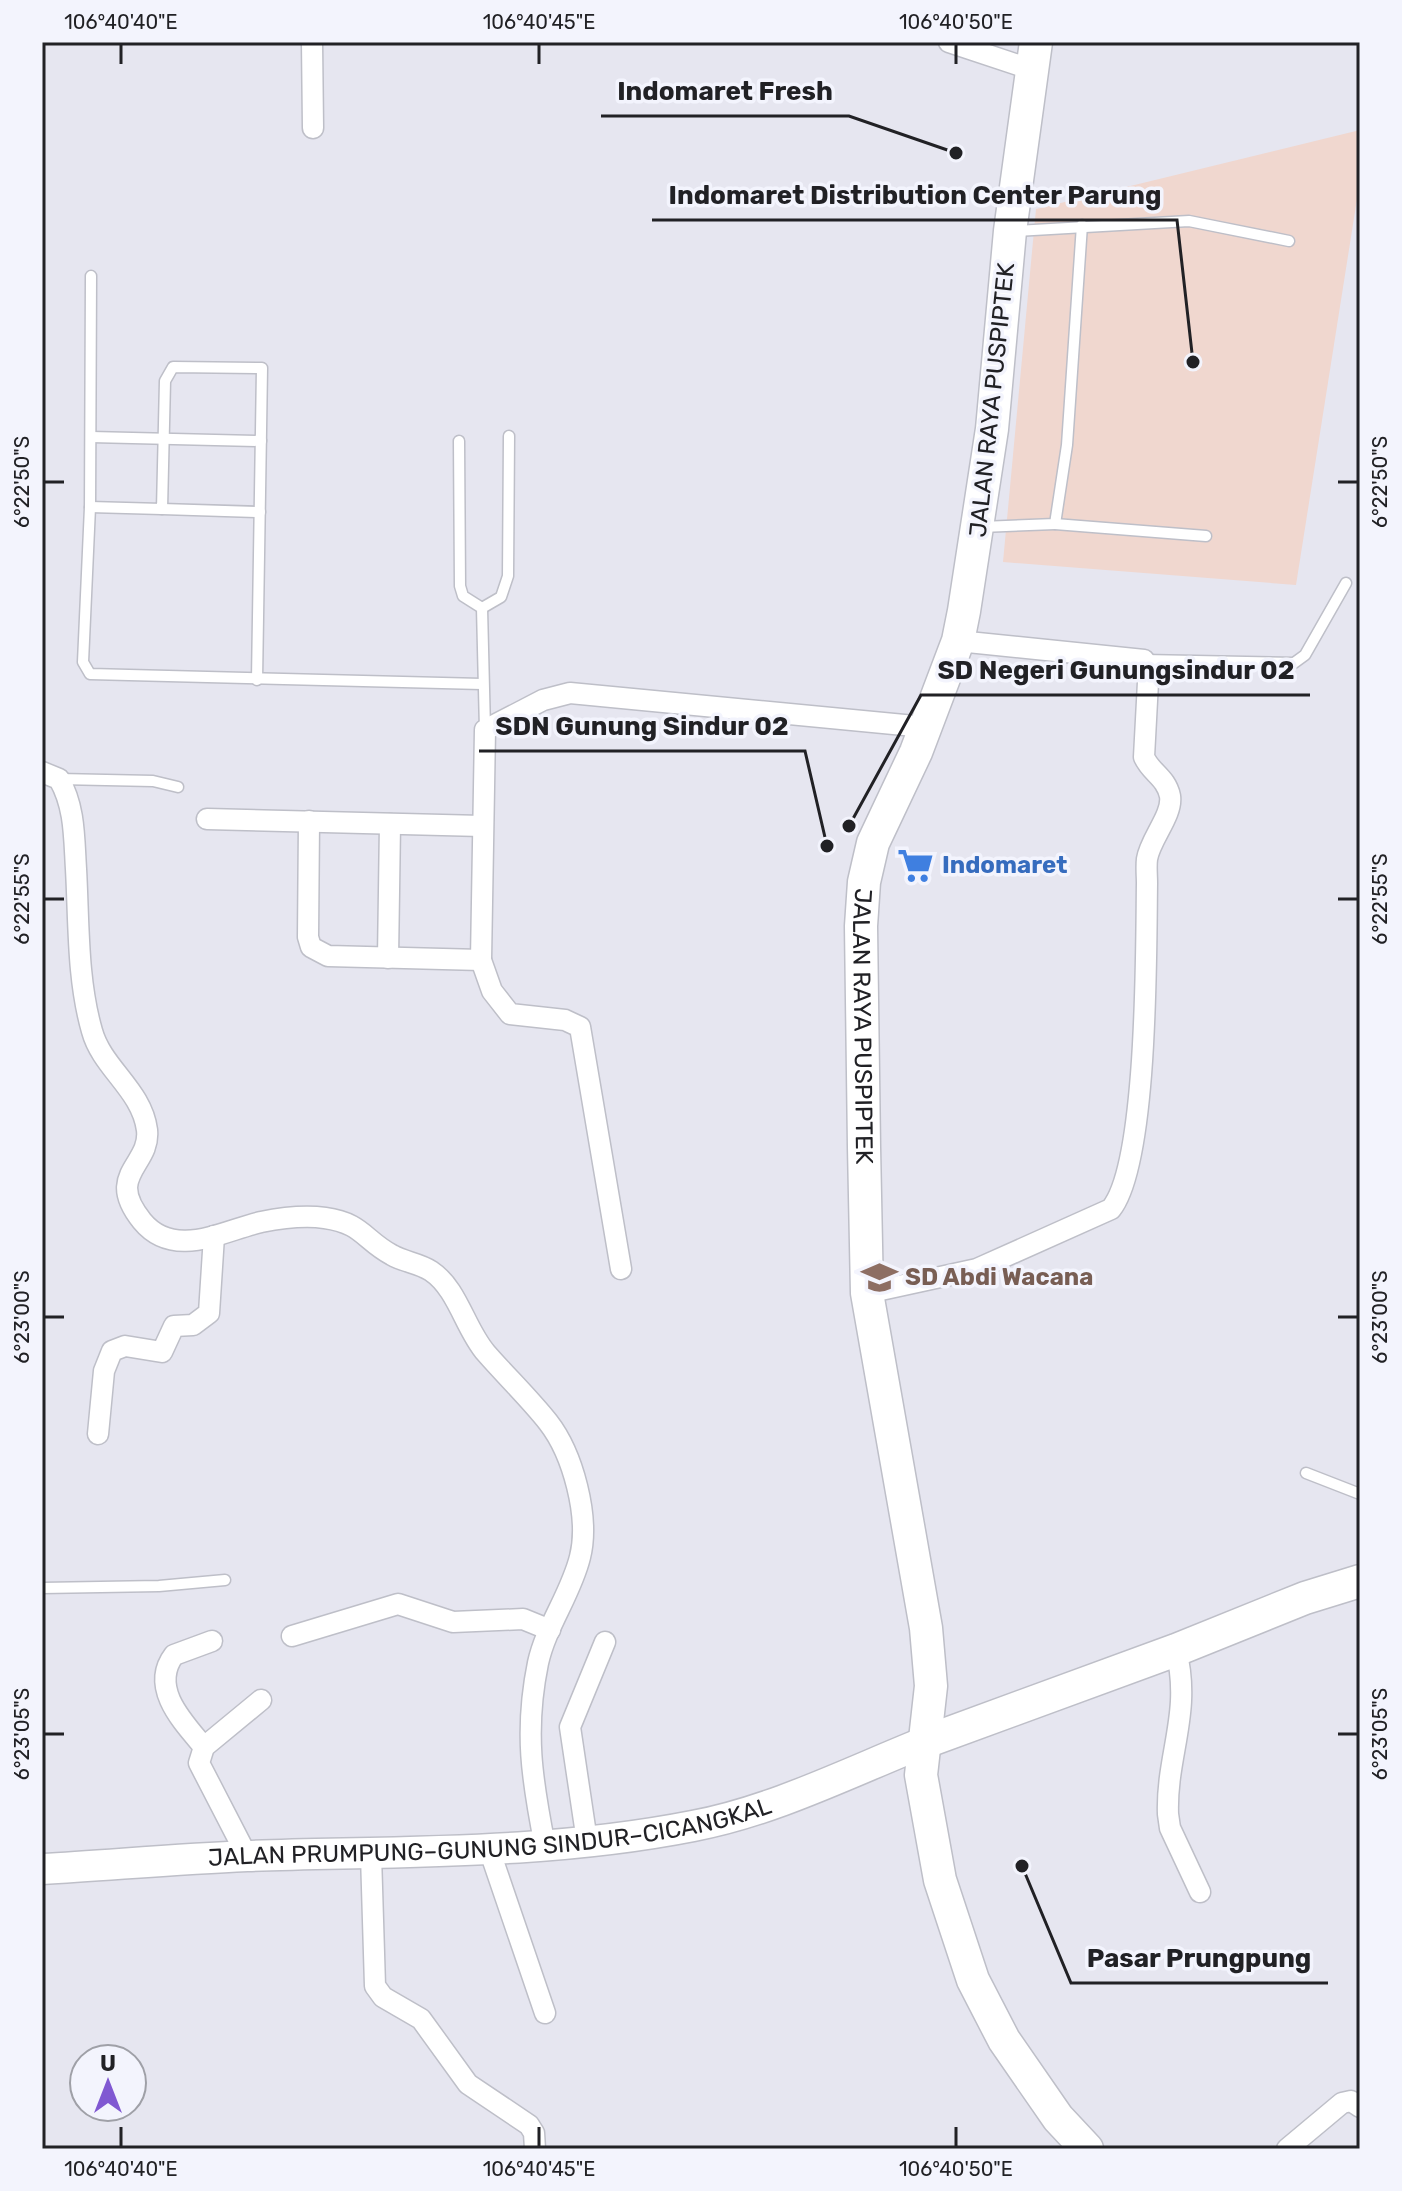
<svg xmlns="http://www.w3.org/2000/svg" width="1402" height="2191" font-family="Rubik,sans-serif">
  <rect width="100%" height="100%" fill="#e6e6f0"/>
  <!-- industrial -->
  <polygon fill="#f0d7cf" points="1360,130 1360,180 1296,585 1003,562 1036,209"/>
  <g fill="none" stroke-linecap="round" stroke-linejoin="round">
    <defs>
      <g id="service">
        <polyline points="1016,231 1189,221 1289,241"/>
        <polyline points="91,276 90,507 83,662 90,674 482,684"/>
        <polyline points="91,437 261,441"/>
        <polyline points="459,441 460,586 463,596 482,608 485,730"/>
        <polyline points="90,507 162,509 165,381 173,367 262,368 257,680"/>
        <polyline points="162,509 260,512"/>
        <polyline points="1055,524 1206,536"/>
        <polyline points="981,527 1055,524 1067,445 1082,225"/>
        <polyline points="482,608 501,597 508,576 509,436"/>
        <polyline points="1144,660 1294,663 1305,655 1346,583"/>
        <polyline points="59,779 153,781 178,787"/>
        <polyline points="1306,1473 1360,1494"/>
        <polyline points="42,1588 159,1586 225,1580"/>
      </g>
      <g id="minor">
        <polyline points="312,42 313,128"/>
        <polyline points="949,42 1030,69"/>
        <path d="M42,772L59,779C75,807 74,837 76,869C79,922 77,979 92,1031C102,1068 142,1090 147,1130C151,1166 104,1174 142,1221C174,1260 222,1231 261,1222C281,1218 304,1215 325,1218C362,1223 364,1240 392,1255C404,1262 419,1263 431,1271C458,1289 465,1329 486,1353C506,1376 529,1398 548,1422C573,1454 590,1517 580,1557C571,1594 546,1626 538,1663C524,1731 532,1780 545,1846"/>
        <polyline points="207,819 482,826"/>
        <polyline points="309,821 308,937 311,947 328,956 481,960"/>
        <polyline points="388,958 390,824"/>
        <polyline points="621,1269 580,1027 565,1020 510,1014 492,991 481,960 485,730 543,700 570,693 925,727"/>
        <path d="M867,1293L977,1269L1111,1209C1148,1163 1146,949 1147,883C1147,876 1146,867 1147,859C1150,839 1173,815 1170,796C1166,777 1151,773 1144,757L1148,682L1144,660L958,641"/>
        <polyline points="98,1434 104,1371 112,1351 125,1346 162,1352 174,1326 193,1325 209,1313 214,1236"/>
        <polyline points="292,1636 398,1604 453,1622 523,1619 550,1630"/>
        <path d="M1176,1650C1192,1713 1166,1755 1168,1814L1170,1828L1200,1892"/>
        <path d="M204,1747C184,1723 149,1688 174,1655L212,1641"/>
        <polyline points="587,1841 570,1727 605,1642"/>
        <polyline points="489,1849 545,2013"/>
        <polyline points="371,1855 375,1986 383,1997 421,2019 468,2084 529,2125 534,2133 535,2149"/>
        <polyline points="247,1856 199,1763 204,1747 261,1700"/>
        <polyline points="1287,2149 1342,2103 1351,2101 1360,2107"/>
      </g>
      <g id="secondary">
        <path id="s1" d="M42,1869C110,1865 179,1859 247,1856C396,1851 546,1855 693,1826C773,1811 850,1772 925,1742"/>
      </g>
      <g id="primary">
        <path id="s2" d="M1036,42L1010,231L992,429L964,611L958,641L916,752L873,843L864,882L861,926L864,1147L867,1293L926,1628L931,1686L921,1775L940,1880L973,1980L1004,2040L1058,2118L1087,2149"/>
        <polyline points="925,1742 1176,1650 1305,1598 1360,1581"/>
      </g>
    </defs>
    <!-- service casing -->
    <use href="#service" stroke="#bebfc8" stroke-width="13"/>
    <!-- minor casing -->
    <use href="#minor" stroke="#bebfc8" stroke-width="23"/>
    <!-- secondary casing -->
    <use href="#secondary" stroke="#bebfc8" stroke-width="33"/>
    <!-- primary casing -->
    <use href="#primary" stroke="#bebfc8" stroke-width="35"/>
    <!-- service -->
    <use href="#service" stroke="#fff" stroke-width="10"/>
    <!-- minor -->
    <use href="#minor" stroke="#fff" stroke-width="20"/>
    <!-- secondary -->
    <use href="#secondary" stroke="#fff" stroke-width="30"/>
    <!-- primary -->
    <use href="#primary" stroke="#fff" stroke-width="32"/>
  </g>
  <!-- ticks -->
  <path fill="none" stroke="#212125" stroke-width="3" d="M121,44V64M539,44V64M956,44V64M44,482H64M1338,482H1358M44,899H64M1338,899H1358M44,1317H64M1338,1317H1358M44,1734H64M1338,1734H1358M121,2127V2147M539,2127V2147M956,2127V2147"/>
  <!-- icons -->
  <defs>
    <symbol id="supermarket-bare" viewBox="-9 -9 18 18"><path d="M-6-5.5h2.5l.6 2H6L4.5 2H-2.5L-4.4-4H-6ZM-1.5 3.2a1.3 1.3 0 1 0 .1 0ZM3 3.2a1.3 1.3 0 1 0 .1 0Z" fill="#3f7fe0" stroke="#f3f4fd" stroke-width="2.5" paint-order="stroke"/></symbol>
    <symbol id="school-bare" viewBox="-9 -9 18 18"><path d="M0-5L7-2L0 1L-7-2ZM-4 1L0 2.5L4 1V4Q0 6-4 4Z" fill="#8d6e63" stroke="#f3f4fd" stroke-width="2.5" paint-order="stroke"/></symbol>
  </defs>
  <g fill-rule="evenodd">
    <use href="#supermarket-bare" x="890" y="840" width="51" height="51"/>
    <use href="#school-bare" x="854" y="1252" width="51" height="51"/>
  </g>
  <g text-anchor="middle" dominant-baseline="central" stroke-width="7" stroke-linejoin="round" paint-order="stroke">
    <!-- street labels -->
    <g font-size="24" fill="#212125" stroke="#f3f4fd">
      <text transform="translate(992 400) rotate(-84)">JALAN RAYA PUSPIPTEK</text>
      <text stroke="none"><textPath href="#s2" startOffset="1008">JALAN RAYA PUSPIPTEK</textPath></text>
      <text stroke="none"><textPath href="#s1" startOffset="450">JALAN PRUMPUNG–GUNUNG SINDUR–CICANGKAL</textPath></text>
    </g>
    <!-- shop labels -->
    <g font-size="24" font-weight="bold" fill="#366cbe" stroke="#f3f4fd" text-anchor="start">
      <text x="942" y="865">Indomaret</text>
    </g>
    <!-- education labels -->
    <g font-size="24" font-weight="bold" fill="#785e54" stroke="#f3f4fd" text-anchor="start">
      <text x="905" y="1277">SD Abdi Wacana</text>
    </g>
  </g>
  <!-- callouts -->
  <path fill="none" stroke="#212125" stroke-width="3" d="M956 153L849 116H601M1193 362L1177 220H652M849 826L921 695H1310M827 846L805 751H479M1022 1866L1071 1983H1328"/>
  <g fill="#212125" stroke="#f3f4fd" stroke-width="3">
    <circle cx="956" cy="153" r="8"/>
    <circle cx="1193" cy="362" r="8"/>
    <circle cx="849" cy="826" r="8"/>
    <circle cx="827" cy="846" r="8"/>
    <circle cx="1022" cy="1866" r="8"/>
  </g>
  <g font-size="26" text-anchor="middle" font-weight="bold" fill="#212125" stroke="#f3f4fd" stroke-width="7" stroke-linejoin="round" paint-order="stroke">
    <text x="725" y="100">Indomaret Fresh</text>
    <text x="915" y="204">Indomaret Distribution Center Parung</text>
    <text x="1116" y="679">SD Negeri Gunungsindur 02</text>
    <text x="642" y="735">SDN Gunung Sindur 02</text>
    <text x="1199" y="1967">Pasar Prungpung</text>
  </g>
  <!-- border -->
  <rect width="1402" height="2191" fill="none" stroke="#f3f4fd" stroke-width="88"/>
  <!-- north arrow -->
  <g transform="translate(108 2083)"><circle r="38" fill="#f3f4fd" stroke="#9fa0a7" stroke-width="2"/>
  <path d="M0-6L14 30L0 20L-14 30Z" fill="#8058d2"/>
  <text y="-12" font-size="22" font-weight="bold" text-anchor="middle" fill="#212125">U</text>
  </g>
  <rect x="44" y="44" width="1314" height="2103" fill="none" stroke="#212125" stroke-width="3"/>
  <g font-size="20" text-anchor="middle" fill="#212125">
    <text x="121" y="29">106°40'40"E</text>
    <text x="539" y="29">106°40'45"E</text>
    <text x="956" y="29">106°40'50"E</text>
    <text transform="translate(22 482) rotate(-90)" y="7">6°22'50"S</text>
    <text transform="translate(1380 482) rotate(-90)" y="7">6°22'50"S</text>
    <text transform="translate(22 899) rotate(-90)" y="7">6°22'55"S</text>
    <text transform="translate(1380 899) rotate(-90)" y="7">6°22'55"S</text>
    <text transform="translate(22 1317) rotate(-90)" y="7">6°23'00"S</text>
    <text transform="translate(1380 1317) rotate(-90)" y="7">6°23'00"S</text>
    <text transform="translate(22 1734) rotate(-90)" y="7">6°23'05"S</text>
    <text transform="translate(1380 1734) rotate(-90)" y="7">6°23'05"S</text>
    <text x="121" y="2176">106°40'40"E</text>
    <text x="539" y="2176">106°40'45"E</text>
    <text x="956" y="2176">106°40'50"E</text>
  </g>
</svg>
